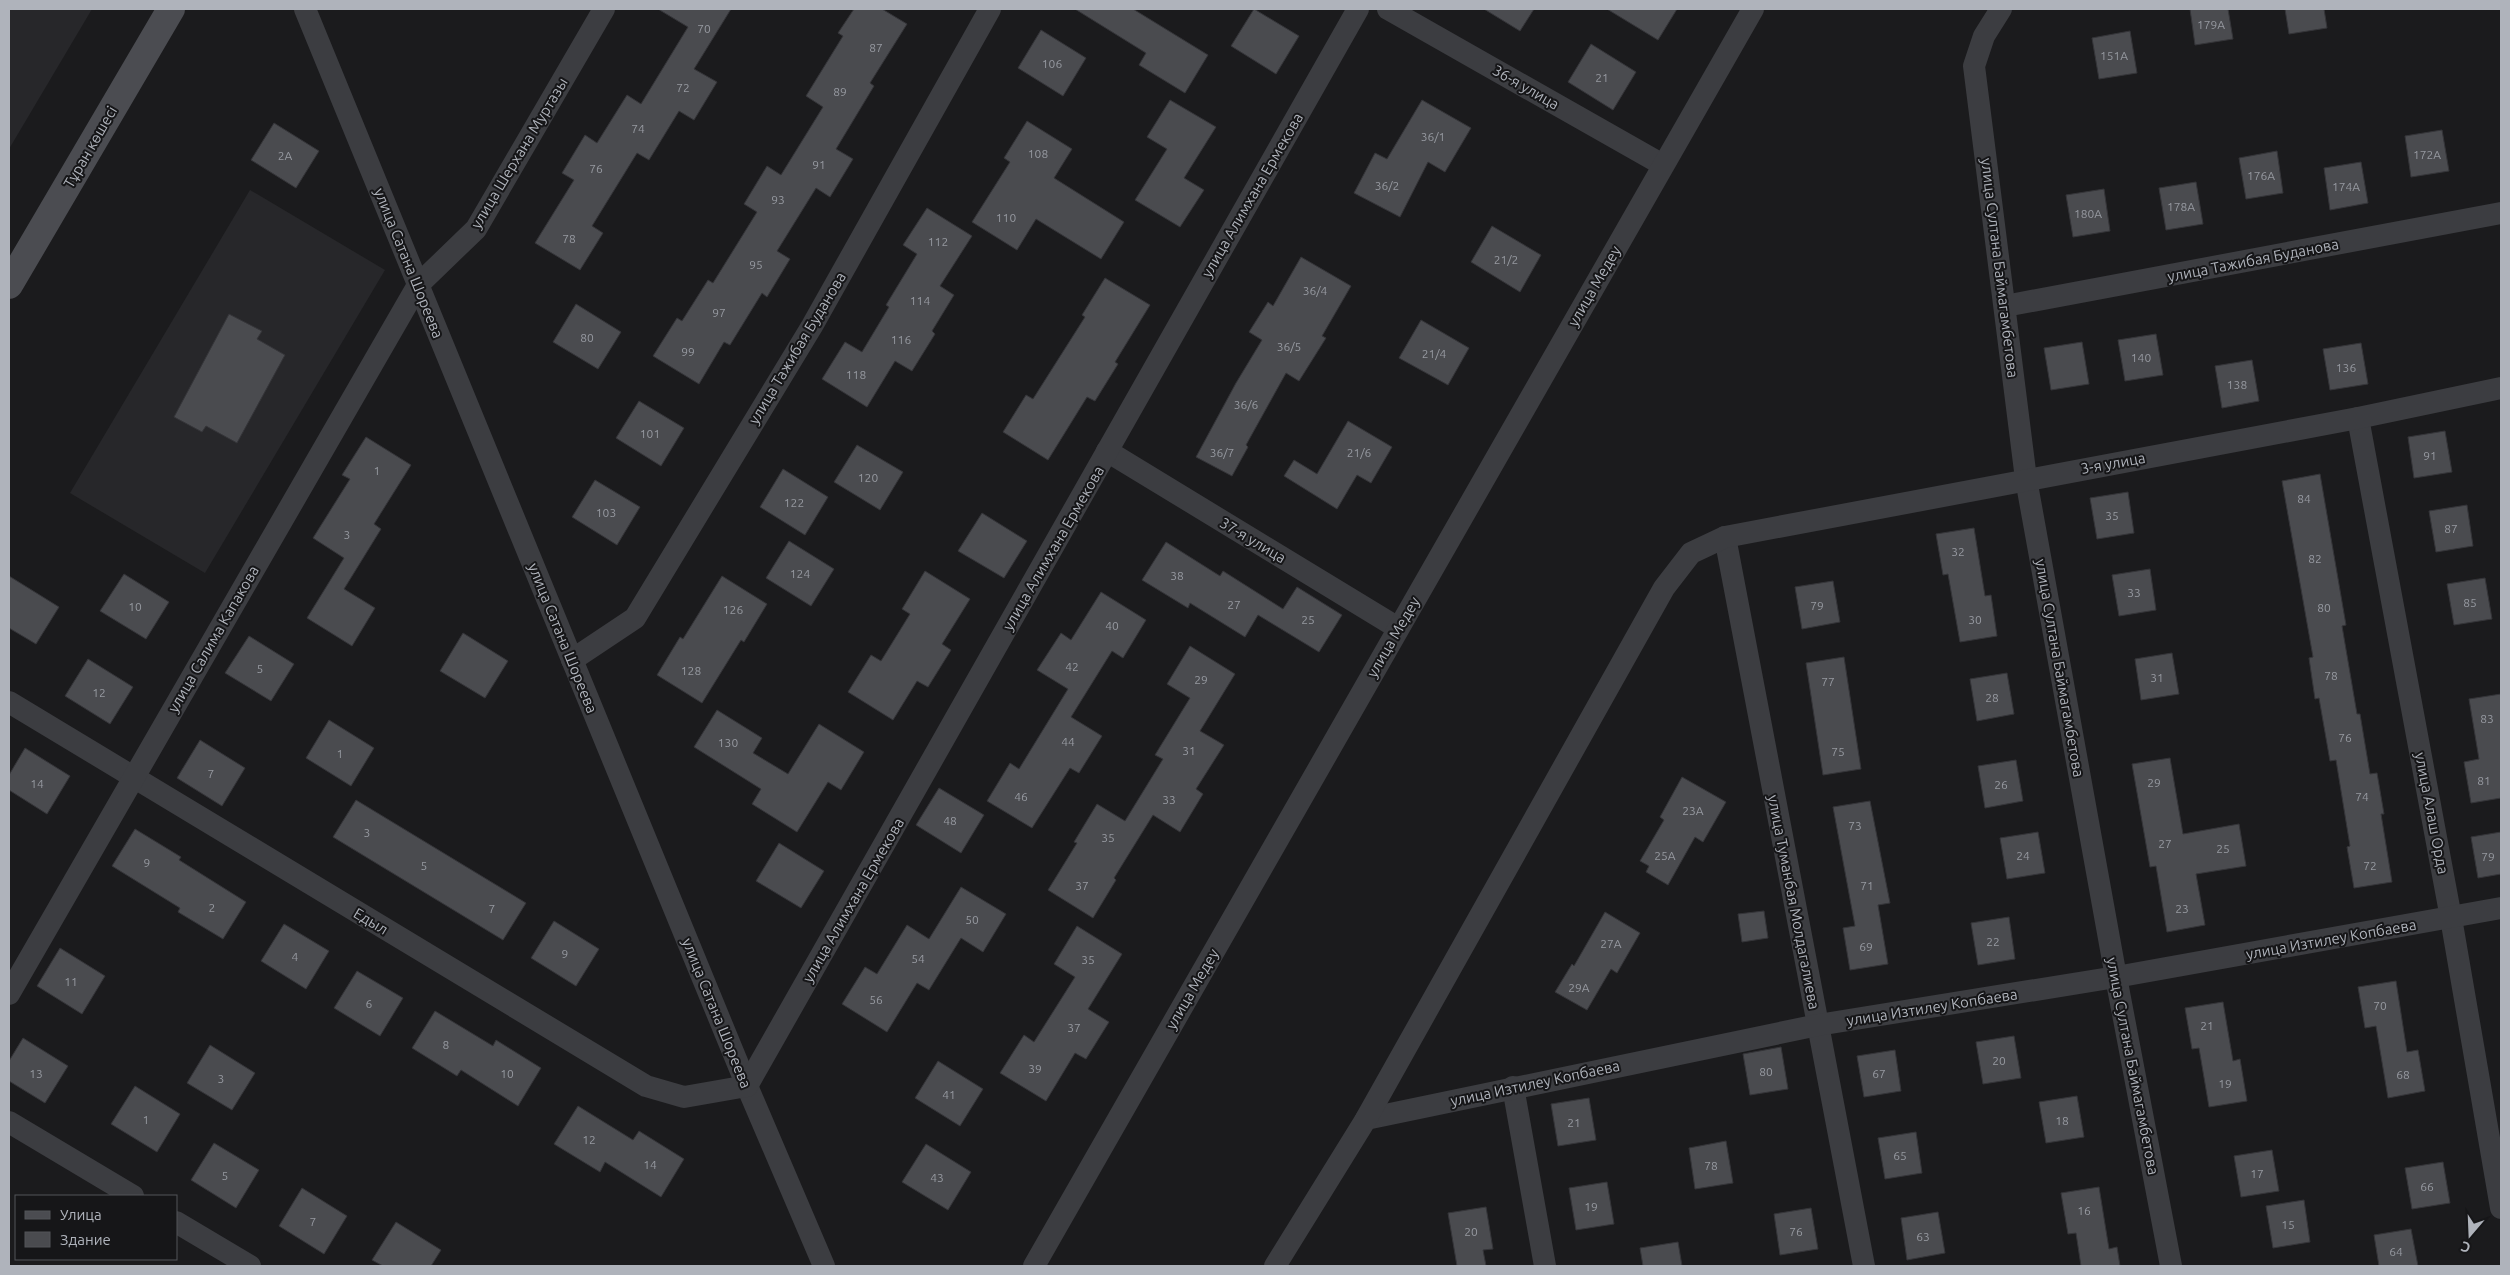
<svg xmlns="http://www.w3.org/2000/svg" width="2510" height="1275" font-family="Ubuntu,sans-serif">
  <rect width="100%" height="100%" fill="#1b1b1d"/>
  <!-- built -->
  <g fill="#27272a">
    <polygon points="9,9 92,9 9,149"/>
    <polygon points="250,190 385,270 205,573 70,493"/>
  </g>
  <!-- building -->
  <g fill="#4a4b4f" stroke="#353539">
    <polygon points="658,9 731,9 694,69 717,82 694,120 679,111 649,160 637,153 592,226 603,233 580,270 535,243 574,180 562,173 585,135 597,143 627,95 641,104 688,27"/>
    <polygon points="854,9 882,9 907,24 870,83 874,86 836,149 853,159 830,197 816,188 777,251 790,259 767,297 762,293 730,345 724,342 699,384 653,356 677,318 682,321 708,280 713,283 757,212 744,204 767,166 781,175 823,107 806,96 843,36 838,33"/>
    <polygon points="1075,9 1133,9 1208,55 1185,93 1139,65 1146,53"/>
    <polygon points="1254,9 1299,36 1276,74 1231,46"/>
    <polygon points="1484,9 1534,9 1520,31"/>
    <polygon points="1607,9 1677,9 1658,40"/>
    <polygon points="2190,9 2228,9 2233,39 2195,45"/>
    <polygon points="2285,9 2324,9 2327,28 2289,34"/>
    <polygon points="1041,30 1086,58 1063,96 1018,68"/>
    <polygon points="2130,31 2137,73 2099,79 2092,38"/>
    <polygon points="1591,44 1636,72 1613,110 1568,82"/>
    <polygon points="1170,100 1216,127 1184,178 1204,190 1180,227 1135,200 1167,149 1147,137"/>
    <polygon points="1422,100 1471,128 1445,172 1428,162 1400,217 1354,193 1375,153 1387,159"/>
    <polygon points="1027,121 1072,149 1054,178 1124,222 1101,259 1036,219 1017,250 972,222 1010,162 1004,158"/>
    <polygon points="274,123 319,151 296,188 251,160"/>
    <polygon points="2442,130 2449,171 2411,177 2405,136"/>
    <polygon points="2277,151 2283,193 2246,199 2239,158"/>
    <polygon points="2361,162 2368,203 2330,210 2324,168"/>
    <polygon points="2196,182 2203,224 2166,230 2159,188"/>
    <polygon points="2104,189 2110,231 2073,237 2066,195"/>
    <polygon points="927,208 972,236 940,286 954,295 932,331 935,334 912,371 895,361 867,407 822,379 845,342 862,352 889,307 886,305 917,254 903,245"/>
    <polygon points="1492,226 1541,255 1520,292 1471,262"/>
    <polygon points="1301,257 1351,286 1322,336 1326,338 1299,381 1286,373 1246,445 1248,447 1232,476 1196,457 1236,383 1262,340 1249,332 1268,302 1273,306"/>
    <polygon points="1105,278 1150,305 1115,362 1118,364 1095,401 1087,397 1048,460 1003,432 1026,395 1033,399 1085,317 1082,315"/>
    <polygon points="576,304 621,332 598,369 553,342"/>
    <polygon points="229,314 262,331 257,339 285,355 237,443 206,426 202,432 174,417"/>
    <polygon points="1421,320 1469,348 1448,385 1399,358"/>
    <polygon points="2156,334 2163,375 2125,381 2118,340"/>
    <polygon points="2082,342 2089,384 2051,390 2044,348"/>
    <polygon points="2361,343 2368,384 2330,390 2323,349"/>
    <polygon points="2252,360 2259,401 2222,408 2215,366"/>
    <polygon points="639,401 684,428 661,466 616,438"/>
    <polygon points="1348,421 1392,447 1371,483 1357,475 1337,509 1284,476 1294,460 1317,474"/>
    <polygon points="2445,431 2452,472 2414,478 2408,437"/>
    <polygon points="366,437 411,465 374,524 381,529 344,589 375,608 352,646 307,618 344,558 313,538 350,479 342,475"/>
    <polygon points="857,445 903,472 880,510 834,482"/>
    <polygon points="783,469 828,497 805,535 760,507"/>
    <polygon points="2320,474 2346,625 2342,626 2357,714 2360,714 2370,774 2377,773 2384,814 2381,814 2392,882 2354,888 2347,847 2350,846 2336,760 2330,761 2319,698 2315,699 2309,658 2313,657 2282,481"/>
    <polygon points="595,480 640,507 617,545 572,517"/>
    <polygon points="2128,492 2134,533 2097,539 2090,498"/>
    <polygon points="2467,505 2473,546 2436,552 2429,511"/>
    <polygon points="982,513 1027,541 1004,578 958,551"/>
    <polygon points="1974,528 1985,596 1991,595 1997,636 1960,642 1948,574 1943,575 1936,534"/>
    <polygon points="789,541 834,569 811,606 766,578"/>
    <polygon points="1166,542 1220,576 1223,571 1283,609 1297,587 1342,615 1319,652 1258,615 1245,637 1190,603 1188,608 1142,580"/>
    <polygon points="2150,569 2156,610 2119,616 2112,575"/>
    <polygon points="925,571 970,599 942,644 951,650 928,687 917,681 893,720 848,692 871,655 881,661 910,614 902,609"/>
    <polygon points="124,574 169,602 146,639 100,611"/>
    <polygon points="9,576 59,607 36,644 9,628"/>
    <polygon points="722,576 767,604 744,642 741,640 702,703 657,675 680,637 683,639"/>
    <polygon points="2485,578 2492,619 2454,625 2447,584"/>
    <polygon points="1833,581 1840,622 1802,629 1795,587"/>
    <polygon points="1101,592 1146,620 1123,658 1112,651 1071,717 1102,736 1079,773 1070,768 1032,828 987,801 1010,763 1019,769 1068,689 1037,670 1061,633 1071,640"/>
    <polygon points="463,633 508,661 485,698 440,671"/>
    <polygon points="249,636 294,664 271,701 225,673"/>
    <polygon points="1190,646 1235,674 1200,731 1224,745 1196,789 1203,794 1180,832 1153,815 1114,878 1116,880 1093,918 1048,890 1077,843 1074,842 1097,804 1125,821 1163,759 1155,755 1190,698 1167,684"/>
    <polygon points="2172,653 2179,694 2141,700 2135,659"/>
    <polygon points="1844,657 1861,769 1823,775 1806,663"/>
    <polygon points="88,659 133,687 110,724 65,696"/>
    <polygon points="2007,673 2014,714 1977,721 1970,679"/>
    <polygon points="2501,694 2501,798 2471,803 2464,762 2479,759 2469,699"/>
    <polygon points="717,710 762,738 753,753 788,774 819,724 864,752 841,790 828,782 797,832 752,804 761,789 694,747"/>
    <polygon points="329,720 374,748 351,786 306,758"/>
    <polygon points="200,740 245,768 222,806 177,778"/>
    <polygon points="25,748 70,776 47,814 9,790 9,775"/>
    <polygon points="2170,758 2183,834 2239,824 2246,866 2196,874 2205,925 2167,932 2156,866 2150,867 2132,764"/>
    <polygon points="2016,760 2023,801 1985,808 1978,766"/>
    <polygon points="1682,777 1726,802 1703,842 1695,837 1668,885 1646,872 1649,866 1640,861 1664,820 1660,817"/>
    <polygon points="939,788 984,815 961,853 916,825"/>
    <polygon points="356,800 526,903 503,940 333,837"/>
    <polygon points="1870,801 1890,903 1878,905 1888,964 1850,970 1843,928 1855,926 1833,807"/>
    <polygon points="135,829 181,857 179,860 246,902 223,939 178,912 180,908 112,866"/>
    <polygon points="2038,832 2045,873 2007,879 2000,838"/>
    <polygon points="2501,832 2501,874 2478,878 2471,837"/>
    <polygon points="779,843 824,871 801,908 756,881"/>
    <polygon points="961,887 1006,914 983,952 961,938 929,990 917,983 887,1032 842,1004 865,967 877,974 907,925 929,939"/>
    <polygon points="1764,911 1768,938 1742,942 1738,914"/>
    <polygon points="1605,912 1640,933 1617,973 1611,969 1587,1010 1555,992 1572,964 1574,966"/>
    <polygon points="2009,917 2015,959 1978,965 1971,923"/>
    <polygon points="554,921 599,949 576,986 531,958"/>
    <polygon points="284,924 329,951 306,989 261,961"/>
    <polygon points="1077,926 1122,954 1088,1009 1109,1022 1086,1059 1075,1053 1046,1101 1000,1073 1024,1035 1034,1042 1075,977 1054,964"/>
    <polygon points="60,948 105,976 82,1014 37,986"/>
    <polygon points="357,971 403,998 380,1036 334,1008"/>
    <polygon points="2396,981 2407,1052 2418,1050 2425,1091 2388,1098 2376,1026 2365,1028 2358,987"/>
    <polygon points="2223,1002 2233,1061 2240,1059 2247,1101 2209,1107 2199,1048 2192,1049 2185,1008"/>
    <polygon points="435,1011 493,1046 496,1040 541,1068 518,1106 461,1070 457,1076 412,1048"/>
    <polygon points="2014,1036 2021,1078 1983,1084 1976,1042"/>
    <polygon points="23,1038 68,1066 45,1103 9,1081 9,1061"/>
    <polygon points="210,1045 255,1073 232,1110 187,1083"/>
    <polygon points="1781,1047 1788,1089 1750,1095 1743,1054"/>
    <polygon points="1895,1050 1901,1091 1864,1097 1857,1056"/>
    <polygon points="938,1061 983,1089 960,1126 915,1098"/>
    <polygon points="135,1086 180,1114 157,1152 111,1124"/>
    <polygon points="2077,1096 2084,1137 2046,1143 2039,1102"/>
    <polygon points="1589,1098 1596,1140 1558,1146 1551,1104"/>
    <polygon points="578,1106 633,1140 639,1131 684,1159 661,1197 605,1162 600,1172 554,1144"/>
    <polygon points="1916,1132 1922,1173 1885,1179 1878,1138"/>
    <polygon points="1726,1141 1733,1183 1695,1189 1689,1148"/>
    <polygon points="214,1143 259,1170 236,1208 191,1180"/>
    <polygon points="926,1144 971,1172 948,1210 902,1182"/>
    <polygon points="2272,1150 2279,1191 2241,1197 2234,1156"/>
    <polygon points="2443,1162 2450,1203 2412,1209 2405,1168"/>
    <polygon points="1607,1182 1614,1224 1576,1230 1569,1188"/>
    <polygon points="2099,1187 2109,1249 2117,1247 2120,1266 2081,1266 2076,1233 2068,1234 2061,1193"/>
    <polygon points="302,1188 347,1216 324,1254 279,1226"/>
    <polygon points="2304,1200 2310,1242 2273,1248 2266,1206"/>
    <polygon points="1486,1207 1493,1249 1483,1250 1486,1266 1457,1266 1448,1213"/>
    <polygon points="1811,1208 1818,1249 1780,1255 1774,1214"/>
    <polygon points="1938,1212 1945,1253 1907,1260 1901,1218"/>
    <polygon points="396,1222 441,1250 431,1266 383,1266 372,1260"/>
    <polygon points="2411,1229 2418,1266 2379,1266 2374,1235"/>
    <polygon points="1678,1242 1682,1266 1643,1266 1640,1248"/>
  </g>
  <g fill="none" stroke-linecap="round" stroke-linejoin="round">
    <!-- street -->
    <g stroke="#3c3d41" stroke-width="22">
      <polyline points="305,9 747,1086 824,1266"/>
      <polyline points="1388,9 1663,165"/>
      <polyline points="2001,9 1984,36 1974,66 2026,479 2116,977 2171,1266"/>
      <polyline points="2005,306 2501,213"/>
      <polyline points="2358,418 2451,918 2501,1208"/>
      <polyline points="1107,451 1398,628"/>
      <polyline points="1725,537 1864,1266"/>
      <polyline points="572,660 635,618 812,326 990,9"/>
      <polyline points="9,702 646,1086 684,1097 747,1086 1358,9"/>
      <polyline points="9,994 418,285 476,229 604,9"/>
      <polyline points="1513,1087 1545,1266"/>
      <polyline points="1366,1119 1818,1025 2116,977 2501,908"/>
      <polyline points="9,1122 133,1196"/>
      <polyline points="176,1222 250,1266"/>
      <polyline points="1034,1266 1753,9"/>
      <polyline points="1275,1266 1366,1119 1664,588 1691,553 1725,537 2358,418 2501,388"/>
    </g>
    <!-- secondary -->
    <polyline stroke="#4b4c51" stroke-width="28" points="9,285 171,9"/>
  </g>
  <g text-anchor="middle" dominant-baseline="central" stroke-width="4" stroke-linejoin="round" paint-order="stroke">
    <!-- number labels -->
    <g font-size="12" fill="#9699a0">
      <text x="2211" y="24">179А</text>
      <text x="704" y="28">70</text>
      <text x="876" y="47">87</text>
      <text x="2114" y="55">151А</text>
      <text x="1052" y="63">106</text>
      <text x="1602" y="77">21</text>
      <text x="683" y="87">72</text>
      <text x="840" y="91">89</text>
      <text x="638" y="128">74</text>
      <text x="1433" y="136">36/1</text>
      <text x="1038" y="153">108</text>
      <text x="2427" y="154">172А</text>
      <text x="285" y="155">2А</text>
      <text x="819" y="164">91</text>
      <text x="596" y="168">76</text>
      <text x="2261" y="175">176А</text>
      <text x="1387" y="185">36/2</text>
      <text x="2346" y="186">174А</text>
      <text x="778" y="199">93</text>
      <text x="2181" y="206">178А</text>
      <text x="2088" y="213">180А</text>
      <text x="1006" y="217">110</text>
      <text x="569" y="238">78</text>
      <text x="938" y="241">112</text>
      <text x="1506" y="259">21/2</text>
      <text x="756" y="264">95</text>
      <text x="1315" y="290">36/4</text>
      <text x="920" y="300">114</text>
      <text x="719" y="312">97</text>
      <text x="587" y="337">80</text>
      <text x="901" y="339">116</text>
      <text x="1289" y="346">36/5</text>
      <text x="688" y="351">99</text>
      <text x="1434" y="353">21/4</text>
      <text x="2141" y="357">140</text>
      <text x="2346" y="367">136</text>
      <text x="856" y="374">118</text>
      <text x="2237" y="384">138</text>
      <text x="1246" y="404">36/6</text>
      <text x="650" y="433">101</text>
      <text x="1222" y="452">36/7</text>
      <text x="1359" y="452">21/6</text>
      <text x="2430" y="455">91</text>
      <text x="377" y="470">1</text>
      <text x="868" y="477">120</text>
      <text x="2304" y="498">84</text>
      <text x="794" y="502">122</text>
      <text x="606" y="512">103</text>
      <text x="2112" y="515">35</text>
      <text x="2451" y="528">87</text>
      <text x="347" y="534">3</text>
      <text x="1958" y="551">32</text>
      <text x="2315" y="558">82</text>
      <text x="800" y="573">124</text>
      <text x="1177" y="575">38</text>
      <text x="2134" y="592">33</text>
      <text x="2470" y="602">85</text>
      <text x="1234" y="604">27</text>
      <text x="1817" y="605">79</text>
      <text x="135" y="606">10</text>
      <text x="2324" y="607">80</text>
      <text x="733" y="609">126</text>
      <text x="1308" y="619">25</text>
      <text x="1975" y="619">30</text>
      <text x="1112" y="625">40</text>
      <text x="1072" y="666">42</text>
      <text x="260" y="668">5</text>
      <text x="691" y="670">128</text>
      <text x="2331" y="675">78</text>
      <text x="2157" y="677">31</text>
      <text x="1201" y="679">29</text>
      <text x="1828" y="681">77</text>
      <text x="99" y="692">12</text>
      <text x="1992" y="697">28</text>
      <text x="2487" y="718">83</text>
      <text x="2345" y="737">76</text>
      <text x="1068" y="741">44</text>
      <text x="728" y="742">130</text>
      <text x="1189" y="750">31</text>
      <text x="1838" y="751">75</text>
      <text x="340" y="753">1</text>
      <text x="211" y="773">7</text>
      <text x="2484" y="780">81</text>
      <text x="2154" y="782">29</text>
      <text x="37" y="783">14</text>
      <text x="2001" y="784">26</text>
      <text x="1021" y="796">46</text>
      <text x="2362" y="796">74</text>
      <text x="1169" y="799">33</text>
      <text x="1693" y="810">23А</text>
      <text x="950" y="820">48</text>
      <text x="1855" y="825">73</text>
      <text x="367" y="832">3</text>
      <text x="1108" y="837">35</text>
      <text x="2165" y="843">27</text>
      <text x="2223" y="848">25</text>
      <text x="1665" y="855">25А</text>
      <text x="2023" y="855">24</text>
      <text x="2488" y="856">79</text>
      <text x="147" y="862">9</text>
      <text x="424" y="865">5</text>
      <text x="2370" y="865">72</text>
      <text x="1082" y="885">37</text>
      <text x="1867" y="885">71</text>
      <text x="212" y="907">2</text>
      <text x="492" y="908">7</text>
      <text x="2182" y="908">23</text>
      <text x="972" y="919">50</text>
      <text x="1993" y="941">22</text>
      <text x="1611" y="943">27А</text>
      <text x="1866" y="946">69</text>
      <text x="565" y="953">9</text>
      <text x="295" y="956">4</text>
      <text x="918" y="958">54</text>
      <text x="1088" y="959">35</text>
      <text x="71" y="981">11</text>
      <text x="1579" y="987">29А</text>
      <text x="876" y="999">56</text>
      <text x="369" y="1003">6</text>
      <text x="2380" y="1005">70</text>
      <text x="2207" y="1025">21</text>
      <text x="1074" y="1027">37</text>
      <text x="446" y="1044">8</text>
      <text x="1999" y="1060">20</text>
      <text x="1035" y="1068">39</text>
      <text x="1766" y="1071">80</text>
      <text x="36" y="1073">13</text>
      <text x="507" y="1073">10</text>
      <text x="1879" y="1073">67</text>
      <text x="2403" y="1074">68</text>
      <text x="221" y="1078">3</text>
      <text x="2225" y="1083">19</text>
      <text x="949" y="1094">41</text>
      <text x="146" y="1119">1</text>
      <text x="2062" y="1120">18</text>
      <text x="1574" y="1122">21</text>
      <text x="589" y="1139">12</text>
      <text x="1900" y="1155">65</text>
      <text x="650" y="1164">14</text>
      <text x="1711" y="1165">78</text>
      <text x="2257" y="1173">17</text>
      <text x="225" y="1175">5</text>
      <text x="937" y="1177">43</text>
      <text x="2427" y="1186">66</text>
      <text x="1591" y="1206">19</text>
      <text x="2084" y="1210">16</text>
      <text x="313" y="1221">7</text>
      <text x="2288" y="1224">15</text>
      <text x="1471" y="1231">20</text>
      <text x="1796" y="1231">76</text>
      <text x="1923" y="1236">63</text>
      <text x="2396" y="1251">64</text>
    </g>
    <!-- street labels -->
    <g font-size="15" fill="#afb3bb" stroke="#161618">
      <text transform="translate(1526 87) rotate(30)">36-я улица</text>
      <text transform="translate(90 147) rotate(-60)">Тұран көшесі</text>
      <text transform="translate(519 153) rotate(-59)">улица Шерхана Муртазы</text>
      <text transform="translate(1252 195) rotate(-60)">улица Алимхана Ермекова</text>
      <text transform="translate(2253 260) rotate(-11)">улица Тажибая Буданова</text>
      <text transform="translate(409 263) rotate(68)">улица Сатана Шореева</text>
      <text transform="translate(2000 268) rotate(83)">улица Султана Баймагамбетова</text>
      <text transform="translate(1594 286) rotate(-60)">улица Медеу</text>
      <text transform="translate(797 348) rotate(-59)">улица Тажибая Буданова</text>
      <text transform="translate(2113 463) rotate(-10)">3-я улица</text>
      <text transform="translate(1253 540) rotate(31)">37-я улица</text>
      <text transform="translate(1053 548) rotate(-60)">улица Алимхана Ермекова</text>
      <text transform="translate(1393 637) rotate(-60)">улица Медеу</text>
      <text transform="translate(563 638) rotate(68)">улица Сатана Шореева</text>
      <text transform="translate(213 639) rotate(-60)">улица Салима Капакова</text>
      <text transform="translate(2060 668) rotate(80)">улица Султана Баймагамбетова</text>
      <text transform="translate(2432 813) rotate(79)">улица Алаш Орда</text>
      <text transform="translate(853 900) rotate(-60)">улица Алимхана Ермекова</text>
      <text transform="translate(1794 902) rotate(79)">улица Туманбая Молдагалиева</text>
      <text transform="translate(371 921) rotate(31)">Едыл</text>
      <text transform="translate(2331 939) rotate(-10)">улица Изтилеу Копбаева</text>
      <text transform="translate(1192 989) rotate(-60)">улица Медеу</text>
      <text transform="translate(1932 1007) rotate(-9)">улица Изтилеу Копбаева</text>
      <text transform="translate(717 1013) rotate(68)">улица Сатана Шореева</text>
      <text transform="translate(2133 1066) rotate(79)">улица Султана Баймагамбетова</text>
      <text transform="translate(1535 1083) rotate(-12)">улица Изтилеу Копбаева</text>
    </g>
  </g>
  <!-- border -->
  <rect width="2510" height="1275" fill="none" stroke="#afb3bb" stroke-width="20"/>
  <!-- legend -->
  <rect x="15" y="1195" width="162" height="65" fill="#161618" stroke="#535559"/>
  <rect x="25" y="1211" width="25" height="8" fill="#4b4c51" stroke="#535559"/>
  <text x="60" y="1220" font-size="15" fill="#afb3bb">Улица</text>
  <rect x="25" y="1232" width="25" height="15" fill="#4a4b4f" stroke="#535559"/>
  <text x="60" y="1245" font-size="15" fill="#afb3bb">Здание</text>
  <!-- north arrow -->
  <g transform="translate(2470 1235) rotate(199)" stroke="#161618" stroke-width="4" paint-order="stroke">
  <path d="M0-4L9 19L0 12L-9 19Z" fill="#afb3bb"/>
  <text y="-8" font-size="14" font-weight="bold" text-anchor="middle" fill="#afb3bb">С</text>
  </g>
</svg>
